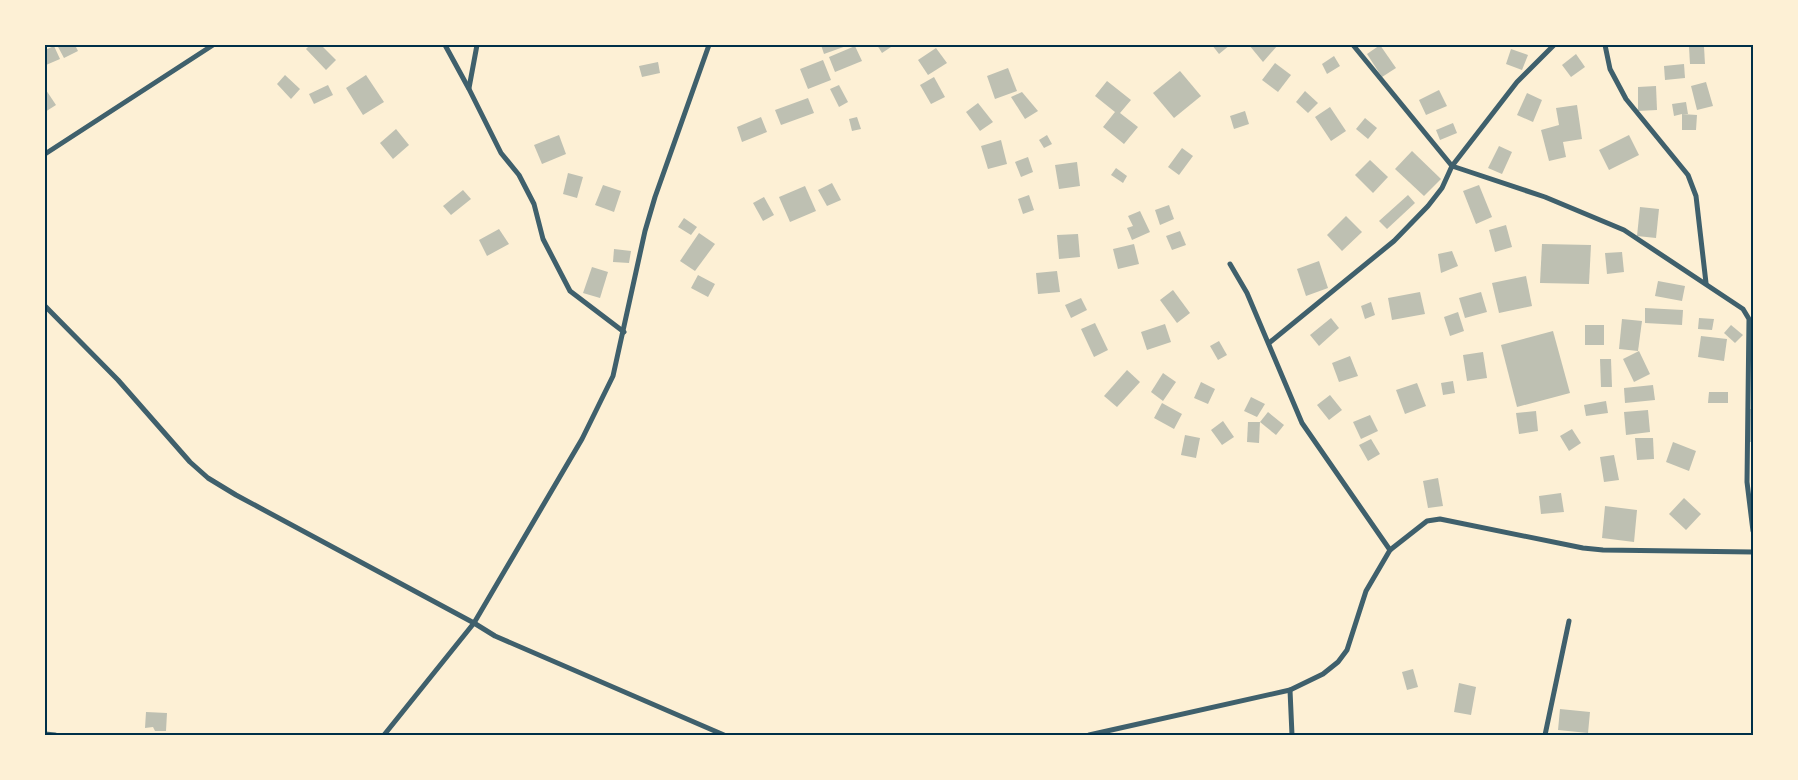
<svg xmlns="http://www.w3.org/2000/svg" width="1798" height="780" font-family="Manrope,sans-serif">
  <rect width="100%" height="100%" fill="#fdf0d5"/>
  <!-- building -->
  <g fill="#bec0b2">
    <polygon points="57,45 75,45 78,51 64,58"/>
    <polygon points="310,45 321,45 336,60 326,70 306,49"/>
    <polygon points="821,45 849,45 824,54"/>
    <polygon points="877,45 894,45 882,53"/>
    <polygon points="1212,45 1230,45 1219,54"/>
    <polygon points="1249,45 1278,45 1263,62"/>
    <polygon points="1380,45 1396,68 1382,77 1367,54"/>
    <polygon points="54,46 60,59 46,65 45,50"/>
    <polygon points="855,46 862,61 835,72 829,57"/>
    <polygon points="1689,47 1704,47 1705,64 1690,64"/>
    <polygon points="936,48 947,63 928,75 918,60"/>
    <polygon points="1511,49 1528,55 1522,70 1506,64"/>
    <polygon points="1576,54 1585,67 1571,77 1562,65"/>
    <polygon points="1334,56 1340,66 1327,74 1322,64"/>
    <polygon points="823,60 831,80 808,89 800,69"/>
    <polygon points="658,62 660,73 642,77 639,66"/>
    <polygon points="1275,63 1291,75 1278,92 1262,80"/>
    <polygon points="1684,64 1685,78 1665,80 1664,66"/>
    <polygon points="1008,68 1017,91 995,99 987,76"/>
    <polygon points="1180,71 1201,96 1174,118 1153,93"/>
    <polygon points="285,75 300,89 291,99 277,84"/>
    <polygon points="366,75 384,102 363,115 346,88"/>
    <polygon points="934,77 945,97 931,104 920,85"/>
    <polygon points="1107,81 1131,100 1120,113 1138,127 1124,144 1103,127 1115,112 1095,96"/>
    <polygon points="1706,82 1713,106 1697,110 1691,86"/>
    <polygon points="328,85 333,95 314,104 309,94"/>
    <polygon points="839,85 848,102 839,107 830,89"/>
    <polygon points="1656,86 1657,110 1638,111 1638,87"/>
    <polygon points="46,90 56,105 45,112 45,91"/>
    <polygon points="1439,90 1447,106 1426,115 1419,100"/>
    <polygon points="1305,91 1318,103 1308,113 1296,102"/>
    <polygon points="1022,92 1038,111 1025,119 1011,97"/>
    <polygon points="1527,93 1542,100 1533,122 1517,115"/>
    <polygon points="808,98 814,113 781,125 775,110"/>
    <polygon points="1686,102 1688,114 1682,114 1697,115 1696,130 1682,130 1682,114 1674,116 1672,104"/>
    <polygon points="978,103 993,122 980,131 966,112"/>
    <polygon points="1577,105 1582,139 1563,142 1566,157 1549,161 1541,130 1559,125 1556,108"/>
    <polygon points="1330,107 1346,131 1331,141 1315,117"/>
    <polygon points="1245,111 1249,124 1234,129 1230,116"/>
    <polygon points="761,117 767,132 742,142 737,127"/>
    <polygon points="857,117 861,129 852,131 849,119"/>
    <polygon points="1365,118 1377,128 1368,139 1356,129"/>
    <polygon points="1453,123 1457,133 1440,140 1436,130"/>
    <polygon points="396,129 409,145 393,159 380,143"/>
    <polygon points="559,135 566,154 542,164 534,145"/>
    <polygon points="1047,135 1052,144 1044,148 1039,140"/>
    <polygon points="1629,135 1639,155 1609,170 1599,150"/>
    <polygon points="1001,140 1007,164 988,169 981,146"/>
    <polygon points="1499,146 1512,152 1502,174 1488,168"/>
    <polygon points="1182,148 1193,156 1179,175 1168,167"/>
    <polygon points="1412,151 1441,179 1424,196 1395,169"/>
    <polygon points="1028,157 1033,172 1021,177 1015,162"/>
    <polygon points="1370,160 1388,177 1373,193 1355,175"/>
    <polygon points="1077,162 1080,186 1059,189 1055,165"/>
    <polygon points="1116,168 1127,176 1123,183 1111,175"/>
    <polygon points="568,173 583,177 577,198 563,194"/>
    <polygon points="832,183 841,200 827,206 818,190"/>
    <polygon points="603,185 621,191 614,212 595,205"/>
    <polygon points="1479,185 1492,217 1476,224 1463,191"/>
    <polygon points="805,186 816,211 790,222 779,197"/>
    <polygon points="463,190 471,199 451,215 443,206"/>
    <polygon points="1029,195 1034,210 1023,214 1018,199"/>
    <polygon points="1408,195 1415,203 1387,229 1379,221"/>
    <polygon points="764,197 774,215 763,221 753,203"/>
    <polygon points="1169,205 1174,219 1160,225 1155,210"/>
    <polygon points="1640,207 1659,209 1656,238 1637,236"/>
    <polygon points="1140,211 1150,232 1132,240 1127,228 1133,226 1128,216"/>
    <polygon points="1346,216 1362,232 1342,251 1327,235"/>
    <polygon points="684,218 697,227 691,235 678,227"/>
    <polygon points="1506,225 1512,247 1495,252 1489,230"/>
    <polygon points="499,229 509,244 487,256 479,240"/>
    <polygon points="1180,231 1186,245 1172,250 1166,236"/>
    <polygon points="699,233 715,244 695,271 680,261"/>
    <polygon points="1078,234 1080,257 1059,259 1057,235"/>
    <polygon points="1134,244 1139,264 1118,269 1113,249"/>
    <polygon points="1542,244 1591,245 1589,284 1540,283"/>
    <polygon points="614,249 631,251 629,263 613,262"/>
    <polygon points="1452,251 1458,266 1441,273 1438,254"/>
    <polygon points="1622,252 1624,272 1607,274 1605,253"/>
    <polygon points="1319,261 1328,288 1306,296 1297,269"/>
    <polygon points="592,267 608,272 600,298 583,293"/>
    <polygon points="1057,271 1060,292 1038,294 1036,273"/>
    <polygon points="698,275 715,284 708,297 691,288"/>
    <polygon points="1526,276 1532,306 1499,313 1492,283"/>
    <polygon points="1658,281 1685,286 1682,301 1655,296"/>
    <polygon points="1173,290 1190,313 1177,323 1160,300"/>
    <polygon points="1420,292 1425,314 1392,320 1388,298"/>
    <polygon points="1481,292 1487,312 1465,318 1459,298"/>
    <polygon points="1081,298 1087,310 1071,318 1065,305"/>
    <polygon points="1371,302 1375,315 1365,319 1361,306"/>
    <polygon points="1645,308 1683,310 1682,325 1645,323"/>
    <polygon points="1458,312 1464,331 1450,336 1444,317"/>
    <polygon points="1331,318 1339,328 1319,346 1310,335"/>
    <polygon points="1699,318 1714,319 1712,330 1698,329"/>
    <polygon points="1622,319 1642,321 1638,351 1619,349"/>
    <polygon points="1095,323 1108,350 1094,357 1081,329"/>
    <polygon points="1165,324 1171,342 1147,350 1141,332"/>
    <rect x="1585" y="325" width="19" height="20"/>
    <polygon points="1731,325 1743,335 1735,343 1724,333"/>
    <polygon points="1553,331 1570,393 1517,407 1501,345"/>
    <polygon points="1701,336 1727,339 1724,361 1698,357"/>
    <polygon points="1219,341 1227,355 1218,360 1210,346"/>
    <polygon points="1639,351 1650,374 1634,382 1623,359"/>
    <polygon points="1483,352 1487,378 1467,381 1463,355"/>
    <polygon points="1350,356 1358,376 1339,382 1332,363"/>
    <polygon points="1600,359 1611,359 1612,387 1601,387"/>
    <polygon points="1127,370 1140,382 1117,407 1104,396"/>
    <polygon points="1163,373 1176,382 1163,401 1151,392"/>
    <polygon points="1453,381 1455,393 1443,395 1441,383"/>
    <polygon points="1201,382 1215,389 1208,404 1194,398"/>
    <polygon points="1417,383 1426,406 1405,414 1396,390"/>
    <polygon points="1653,385 1655,400 1625,403 1624,388"/>
    <polygon points="1709,392 1728,392 1728,403 1708,403"/>
    <polygon points="1330,395 1342,410 1329,420 1317,405"/>
    <polygon points="1251,397 1265,404 1257,417 1244,411"/>
    <polygon points="1606,401 1608,413 1586,416 1584,405"/>
    <polygon points="1162,403 1182,414 1174,429 1154,418"/>
    <polygon points="1749,409 1753,409 1753,442 1750,442"/>
    <polygon points="1648,410 1650,432 1626,435 1624,412"/>
    <polygon points="1536,411 1538,431 1519,434 1516,413"/>
    <polygon points="1268,412 1284,425 1276,435 1260,422"/>
    <polygon points="1370,415 1378,431 1361,439 1353,422"/>
    <polygon points="1223,421 1234,437 1222,445 1211,430"/>
    <polygon points="1248,422 1260,422 1259,443 1247,442"/>
    <polygon points="1572,429 1581,443 1569,451 1560,436"/>
    <polygon points="1185,435 1200,438 1196,458 1181,455"/>
    <polygon points="1635,438 1653,438 1654,459 1637,460"/>
    <polygon points="1371,439 1380,454 1368,461 1359,445"/>
    <polygon points="1673,442 1696,451 1689,471 1666,462"/>
    <polygon points="1614,455 1619,480 1604,482 1600,457"/>
    <polygon points="1438,478 1443,506 1428,508 1423,481"/>
    <polygon points="1561,493 1564,512 1541,514 1539,496"/>
    <polygon points="1684,498 1701,514 1686,530 1669,514"/>
    <polygon points="1605,506 1637,510 1634,542 1602,538"/>
    <polygon points="1413,669 1418,687 1407,690 1402,672"/>
    <polygon points="1459,683 1476,687 1471,715 1454,712"/>
    <polygon points="1560,709 1590,712 1588,733 1558,730"/>
    <polygon points="146,712 167,713 166,731 155,731 153,727 145,728"/>
  </g>
  <g fill="none" stroke-linecap="round" stroke-linejoin="round">
    <!-- minor -->
    <g stroke="#3f606c" stroke-width="5">
      <polyline points="445,45 469,89 501,153 519,175 534,204 543,239 570,291 624,332"/>
      <polyline points="1353,45 1452,166 1545,197 1624,230 1743,309 1749,319 1747,482 1753,531"/>
      <polyline points="1605,45 1610,69 1626,99 1688,175 1696,196 1706,283"/>
      <polyline points="469,88 477,45"/>
      <polyline points="45,154 213,45"/>
      <polyline points="1230,264 1247,293 1302,423 1390,550"/>
      <polyline points="45,306 118,380 190,462 208,478 236,495 474,623 495,636 724,735"/>
      <polyline points="1269,343 1394,241 1428,206 1442,188 1452,166 1517,82 1554,45"/>
      <polyline points="1290,690 1292,735"/>
      <polyline points="45,734 55,735"/>
      <polyline points="384,735 474,623 582,439 613,376 645,231 655,197 709,45"/>
      <polyline points="1089,735 1290,690 1323,674 1338,662 1347,650 1366,591 1390,550 1427,521 1440,519 1583,548 1603,550 1753,552"/>
      <polyline points="1545,735 1569,621"/>
    </g>
  </g>
  <!-- border -->
  <rect width="1798" height="780" fill="none" stroke="#fdf0d5" stroke-width="92"/>
  <rect x="46" y="46" width="1706" height="688" fill="none" stroke="#003049" stroke-width="2"/>
</svg>
